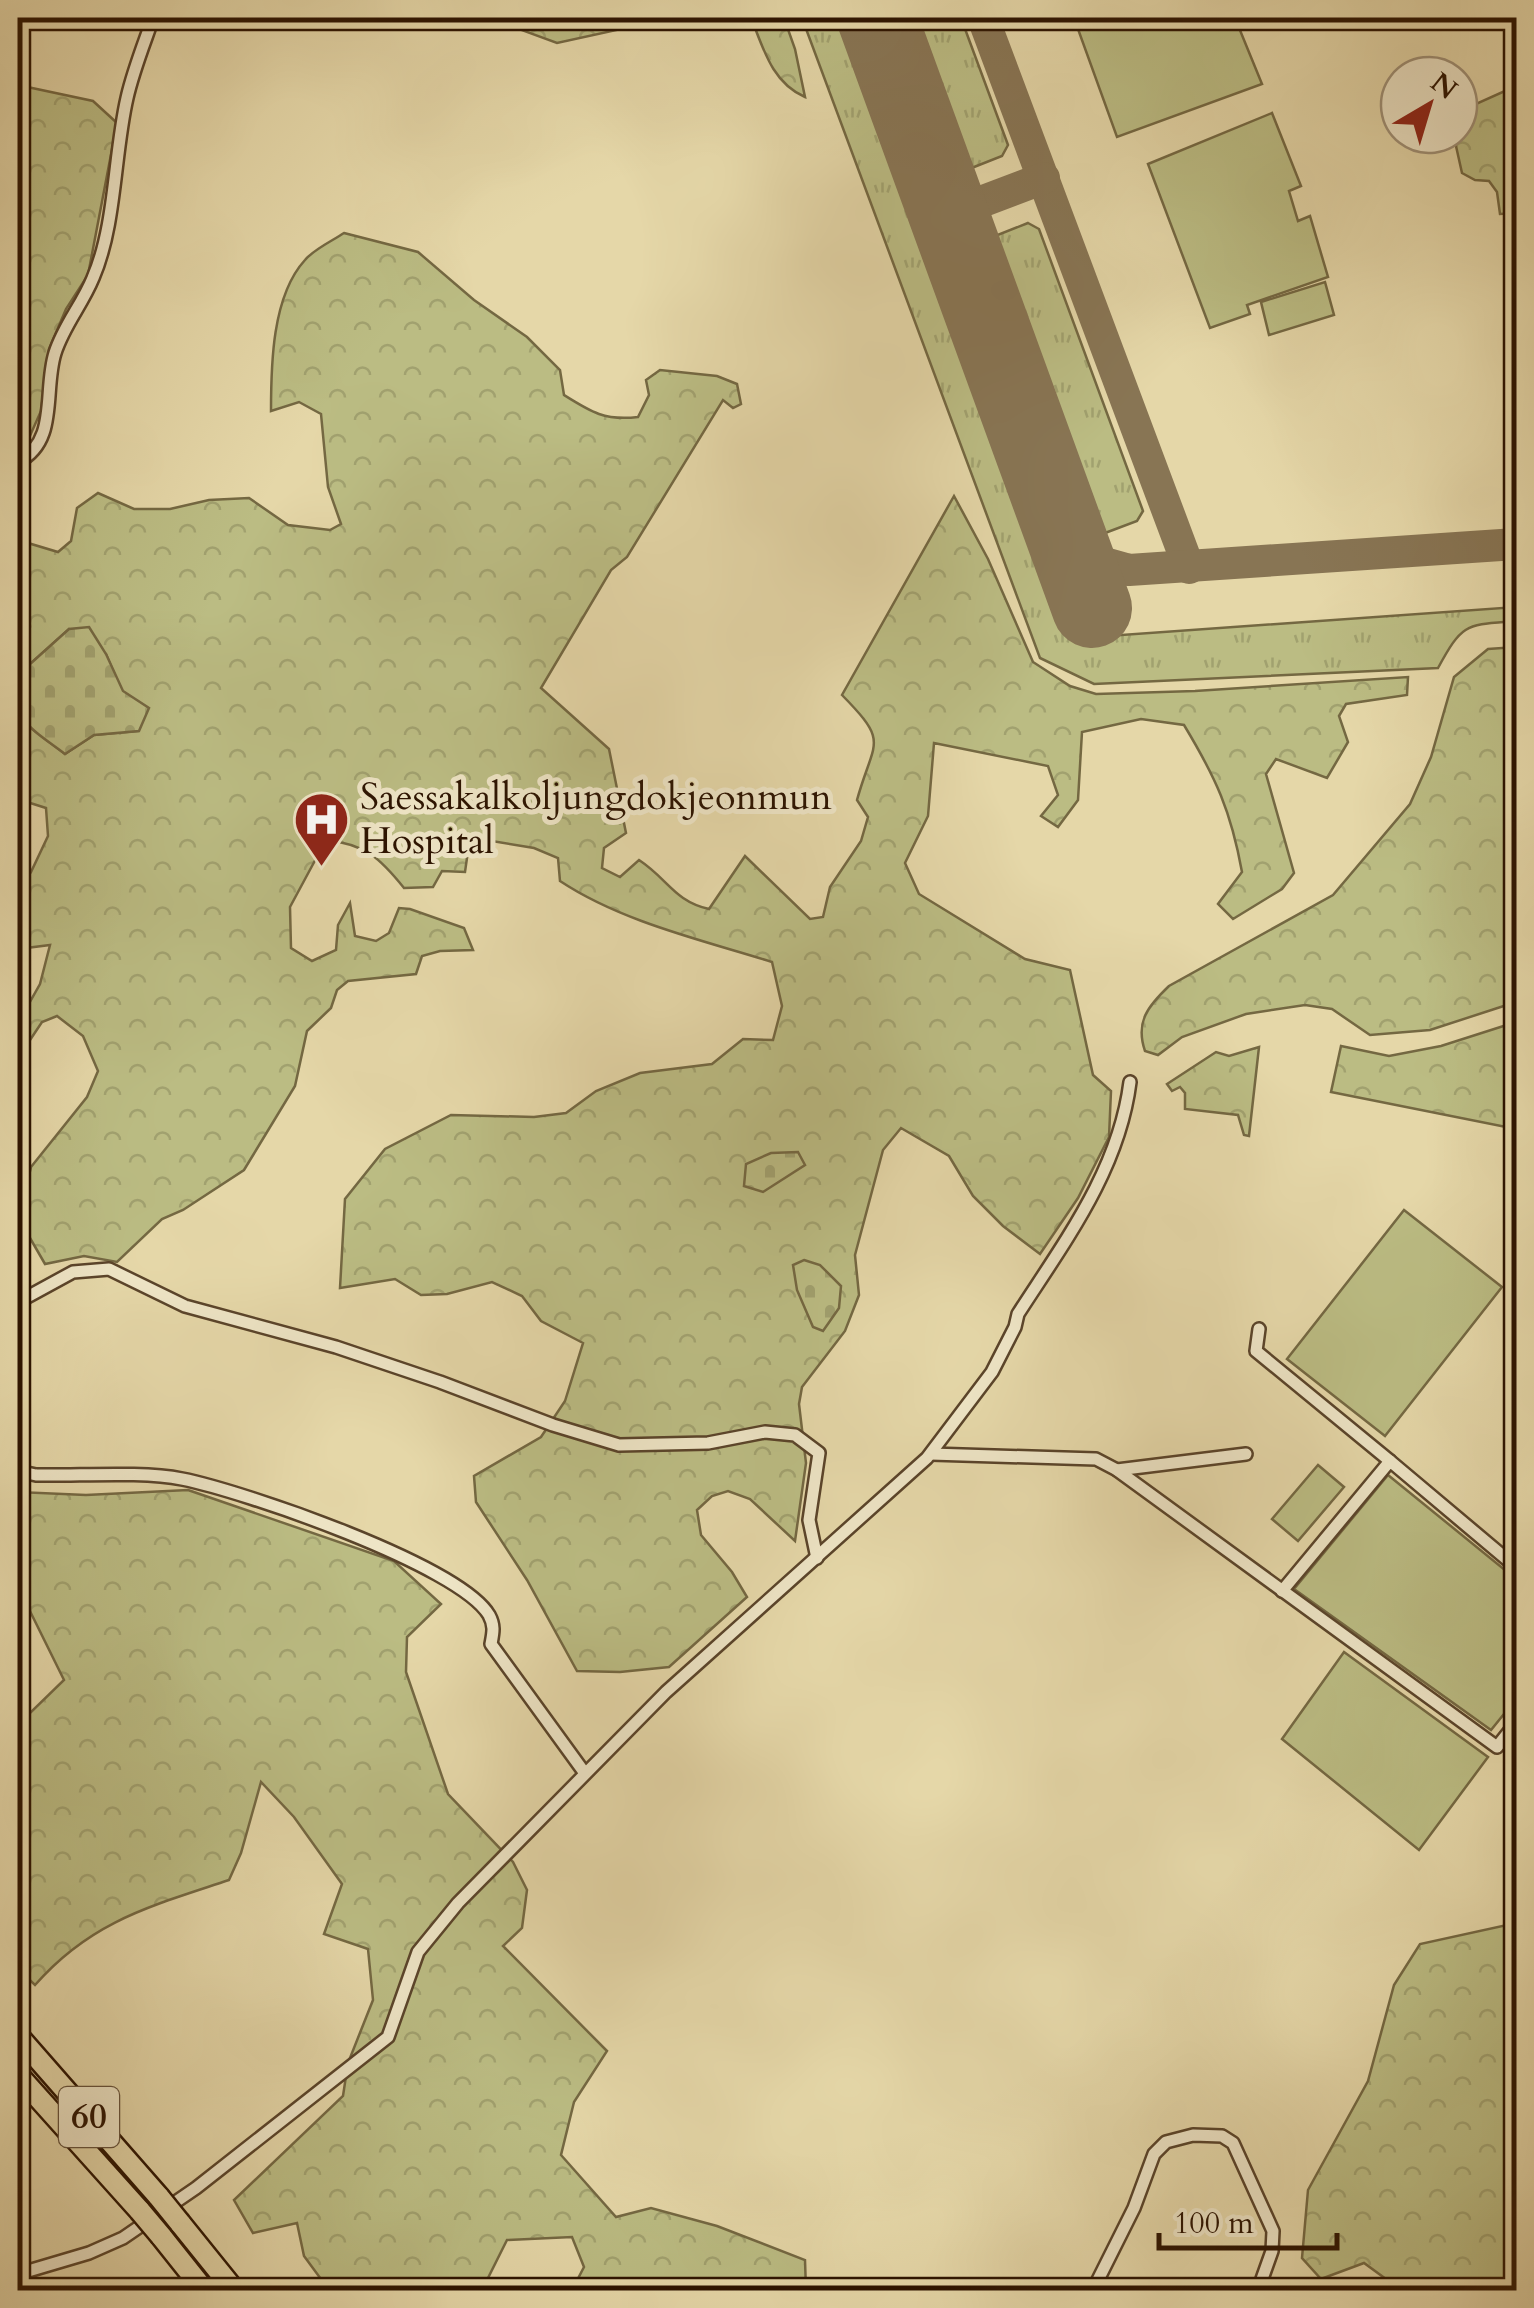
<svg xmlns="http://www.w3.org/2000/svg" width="1534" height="2308" font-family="Cardo,serif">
  <defs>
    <pattern id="grass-tufts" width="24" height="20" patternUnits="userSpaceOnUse" patternTransform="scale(2.5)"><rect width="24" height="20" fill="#bbbc83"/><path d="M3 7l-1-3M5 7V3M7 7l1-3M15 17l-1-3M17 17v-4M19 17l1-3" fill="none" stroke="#a1a16f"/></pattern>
    <pattern id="forest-crowns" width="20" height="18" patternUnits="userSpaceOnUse" patternTransform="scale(2.5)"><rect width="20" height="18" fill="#bbbc83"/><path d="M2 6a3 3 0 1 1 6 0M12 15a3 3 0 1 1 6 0" fill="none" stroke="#a1a16f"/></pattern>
    <pattern id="cemetery-stones" width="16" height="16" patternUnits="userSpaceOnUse" patternTransform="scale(2.5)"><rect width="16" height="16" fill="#bbbc83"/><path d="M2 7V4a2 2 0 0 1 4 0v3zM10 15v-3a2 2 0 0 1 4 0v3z" fill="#a1a16f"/></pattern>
  </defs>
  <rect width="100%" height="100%" fill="#e5d7a8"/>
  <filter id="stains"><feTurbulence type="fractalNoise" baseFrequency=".002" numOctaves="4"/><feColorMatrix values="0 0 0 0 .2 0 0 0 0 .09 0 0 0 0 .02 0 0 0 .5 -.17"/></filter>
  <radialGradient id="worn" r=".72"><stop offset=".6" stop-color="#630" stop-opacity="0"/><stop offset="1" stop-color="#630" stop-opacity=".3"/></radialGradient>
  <!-- grass -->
  <g fill="url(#grass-tufts)" stroke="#746842" stroke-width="2.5">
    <path d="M802,18H848L1080,638L1516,607V621C1466,625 1463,622 1438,668L1094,684L1040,658Z"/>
    <polygon points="905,18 961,18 1008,145 1002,156 969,169 959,163"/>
    <polygon points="1028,223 1039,229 1143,511 1137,521 1105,533 1093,525 990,245 995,236"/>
  </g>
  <!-- forest -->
  <g fill="url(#forest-crowns)" stroke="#746842" stroke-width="2.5">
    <polygon points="489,18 488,18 640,18 635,26 557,43"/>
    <path d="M754,18H784L795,49L805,97C773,83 764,51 752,20Z"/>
    <polygon points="18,85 93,101 117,123 88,275 66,309 49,349 41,411 25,447 18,452"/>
    <polygon points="1516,86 1516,213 1500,214 1497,192 1489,181 1475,180 1462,173 1454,137 1459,135 1460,117 1478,103"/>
    <path d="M344,233L418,252L474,300L527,337L560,370L564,395C591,412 605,421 638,417L649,395L646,380L660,370L717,376L737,384L741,404L733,408L723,400L627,557L611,570L541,688L609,749L626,833L604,848L602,868L620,877L639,860C668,879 674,901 709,909L745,856L810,919L823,917L830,887L861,841L868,817L857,800C874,739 890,744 842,695L954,496L988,559L1033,662L1070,686L1096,694L1195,691L1408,677L1407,695L1346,704L1339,716L1348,742L1327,778L1276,759L1266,774L1294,873L1282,889L1233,919L1218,904L1242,872C1231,811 1216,778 1184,725L1141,719L1082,732L1078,800L1058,827L1041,816L1058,795L1048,766L934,743L928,816L905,863L919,894L1025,959L1070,970L1093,1075L1111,1091L1109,1137L1078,1198L1040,1254L1003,1226L973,1196L949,1156L901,1128L883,1150L855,1255L859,1295L845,1331L802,1387L799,1404L806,1463L795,1541L750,1499L728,1491L712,1496L697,1510L701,1535L732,1572L747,1597L669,1667L620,1672L577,1671L527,1580L476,1502L474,1476L541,1437L565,1401L583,1343L541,1321L522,1296L492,1282L447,1294L421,1295L395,1279L340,1288L345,1199L385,1149L451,1115L534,1117L566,1113L596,1091L640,1073L712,1064L743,1039L773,1040L782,1006L772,962C702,940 622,922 560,881L558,858L534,848L492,841L468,851L465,872L442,871L433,887L404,888C380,858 365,844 326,840L290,907L291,948L312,961L336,950L338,925L350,903L355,936L376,941L389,933L399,908L410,909L464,928L473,950L440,951L422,956L416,974L348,981L337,990L331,1008L307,1031L295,1086L244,1170L183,1210L162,1219L117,1262L84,1256L45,1264L19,1219L31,1167L87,1097L98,1071L83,1036L57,1016L42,1022L18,1058V1023L40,984L50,945L18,949V890L31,872L48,836L46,808L24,801L18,811V786L25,778L18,745V711L24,723L65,754L94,735L138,731L106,654L69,629L19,674L18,680V644L30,627L28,602L18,595V540L58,552L71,541L77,508L98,493L134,509H170L209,500L249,498L288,525L330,530L341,524L328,487L321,414L299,402L271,411C271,365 272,296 305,260C314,249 332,241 344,233Z"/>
    <path d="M1516,647V1002L1430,1030L1370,1035L1332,1009L1305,1005L1246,1014L1182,1037L1158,1055L1145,1051C1135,1022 1148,1006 1169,986L1333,895L1410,804L1431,757L1454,677L1488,649Z"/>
    <polygon points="1516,1022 1516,1129 1331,1092 1341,1046 1389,1056 1441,1046"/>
    <polygon points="1259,1047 1249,1136 1244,1135 1238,1115 1185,1109 1185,1093 1180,1087 1172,1091 1167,1084 1216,1052 1229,1056"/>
    <path d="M188,1490L394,1561L441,1604L407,1637L406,1672L448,1794L513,1862L527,1890L522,1928L503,1946L607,2051L574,2102L561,2155L616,2217L651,2208L717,2226L805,2260L806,2290H572L584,2267L572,2237L507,2240L482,2290H329L304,2256L297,2223L253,2233L234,2200L343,2096L348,2063L373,2000L368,1949L324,1934L342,1884L294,1817L261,1782L241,1853L229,1880C151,1906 91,1921 35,1985L18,1969V1716L26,1717L64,1680L22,1595H18V1492L86,1495Z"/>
    <polygon points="1516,1923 1516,2290 1401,2290 1364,2263 1321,2279 1302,2258 1308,2190 1368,2081 1394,1985 1420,1944"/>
  </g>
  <!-- cemetery -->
  <g fill="url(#cemetery-stones)" stroke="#746842" stroke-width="2.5">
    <path d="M89,627L106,654L123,691L149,708L139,731L94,735L65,754C32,729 10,721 19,674L69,629Z"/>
    <polygon points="798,1152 805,1165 763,1192 744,1186 746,1164 771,1153"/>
    <polygon points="804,1260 820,1265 841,1286 839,1308 823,1331 813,1327 797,1290 793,1265"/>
  </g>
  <!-- pitch -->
  <g fill="#bbbc83" stroke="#746842" stroke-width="2.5">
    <polygon points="1074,18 1235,18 1262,84 1117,137"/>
    <polygon points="1272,113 1301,186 1289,191 1298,221 1310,216 1328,277 1247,305 1250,314 1210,328 1148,164"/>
    <polygon points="1325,282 1334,315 1269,335 1261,302"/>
    <polygon points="1404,1210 1502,1287 1385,1436 1287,1359"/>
    <polygon points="1318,1465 1344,1487 1298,1541 1272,1519"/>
    <polygon points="1388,1475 1516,1579 1516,1699 1491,1730 1294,1589"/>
    <polygon points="1344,1652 1488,1757 1419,1850 1282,1739"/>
  </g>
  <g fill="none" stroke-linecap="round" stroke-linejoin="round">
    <!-- taxiway -->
    <g stroke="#887554" stroke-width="32">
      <polyline points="983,18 1189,568"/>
      <polyline points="949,214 1044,178"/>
      <polyline points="1072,554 1129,570 1516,544"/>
    </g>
    <!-- runway -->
    <polyline stroke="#887554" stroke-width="80" points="877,18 1092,608"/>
    <defs>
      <g id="minor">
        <path d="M18,462C59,441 43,391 55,353C64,325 82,305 93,278C116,225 114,154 127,98C133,71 144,44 153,18"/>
        <polyline points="18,1302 73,1272 109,1269 185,1306 336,1347 440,1382 553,1425 619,1445 708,1443 765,1432 795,1435 819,1453 809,1520 817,1558"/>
        <polyline points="1259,1329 1256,1351 1390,1461"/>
        <polyline points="931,1454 1096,1459 1117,1470 1497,1747 1516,1723"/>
        <polyline points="1117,1470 1246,1454"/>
        <path d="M18,1471L36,1475C78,1476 142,1471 182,1479C243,1491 459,1565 489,1615C495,1626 493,1633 491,1644L584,1772"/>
        <polyline points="1282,1591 1390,1461 1516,1567"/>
        <path d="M18,2274L89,2253L123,2238L196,2188L388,2037L418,1952L458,1903L666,1692L927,1458L992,1372L1015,1327L1018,1314C1065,1241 1119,1170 1130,1082"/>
        <polyline points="1093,2290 1134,2208 1154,2154 1166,2142 1193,2135 1222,2136 1233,2143 1273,2231 1272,2251 1262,2279 1268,2290"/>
      </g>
      <g id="motorway">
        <polyline points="18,2036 159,2197"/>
        <polyline points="18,2075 140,2211"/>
        <polyline points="180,2223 234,2290"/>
        <polyline points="161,2236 204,2290"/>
      </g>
    </defs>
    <!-- minor casing -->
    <use href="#minor" stroke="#5a442a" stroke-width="16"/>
    <!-- motorway casing -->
    <use href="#motorway" stroke="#2c1300" stroke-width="25"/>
    <!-- minor -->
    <use href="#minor" stroke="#eee5c6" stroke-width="11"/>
    <!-- motorway -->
    <use href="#motorway" stroke="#e5d7a8" stroke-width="20"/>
    <defs>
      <g id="motorway-bridge">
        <polyline points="159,2197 180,2223"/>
        <polyline points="140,2211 161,2236"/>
      </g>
    </defs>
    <!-- motorway-bridge casing -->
    <use href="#motorway-bridge" stroke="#2c1300" stroke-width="25" stroke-linecap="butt"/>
    <!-- motorway-bridge -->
    <use href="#motorway-bridge" stroke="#e5d7a8" stroke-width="20"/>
  </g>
  <!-- icons -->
  <defs>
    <symbol id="hospital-pin" viewBox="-11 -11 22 30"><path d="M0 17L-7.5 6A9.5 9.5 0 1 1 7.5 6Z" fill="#8f2418" stroke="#eee5c6"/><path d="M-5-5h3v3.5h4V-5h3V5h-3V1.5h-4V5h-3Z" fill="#fff"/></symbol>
  </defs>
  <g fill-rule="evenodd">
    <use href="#hospital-pin" x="290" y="788" width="63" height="86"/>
  </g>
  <g text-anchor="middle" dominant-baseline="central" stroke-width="10" stroke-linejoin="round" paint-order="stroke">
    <!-- shield labels -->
    <rect fill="#eee5c6" stroke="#66523b" stroke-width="2.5" x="59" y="2087" width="60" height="60" rx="8"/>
    <g font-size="35" font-weight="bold" fill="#2c1300">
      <text x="89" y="2117">60</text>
    </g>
    <!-- poi labels -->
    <g font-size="38" fill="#2c1300" stroke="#eee5c6" text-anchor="start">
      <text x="360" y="797">Saessakalkoljungdokjeonmun<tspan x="360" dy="44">Hospital</tspan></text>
    </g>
  </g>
  <!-- margin -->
  <rect width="1534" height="2308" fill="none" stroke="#e5d7a8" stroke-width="60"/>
  <rect x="20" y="20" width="1494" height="2268" fill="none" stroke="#2c1300" stroke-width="5"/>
  <rect x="30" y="30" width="1474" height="2248" fill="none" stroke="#2c1300" stroke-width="2.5"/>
  <!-- north arrow -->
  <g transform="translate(1429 105) rotate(38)"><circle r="48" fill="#eee5c6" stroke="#a09177" stroke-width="2.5"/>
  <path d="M0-8L18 38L0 25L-18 38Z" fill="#8f2418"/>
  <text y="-15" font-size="28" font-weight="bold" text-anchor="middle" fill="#2c1300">N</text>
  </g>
  <!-- scale -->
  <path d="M1159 2233v15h178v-15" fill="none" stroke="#2c1300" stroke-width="5"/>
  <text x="1174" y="2233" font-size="30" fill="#2c1300" stroke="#eee5c6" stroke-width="8" paint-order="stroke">100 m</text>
  <rect width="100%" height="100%" filter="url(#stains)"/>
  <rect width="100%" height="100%" fill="url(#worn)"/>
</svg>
